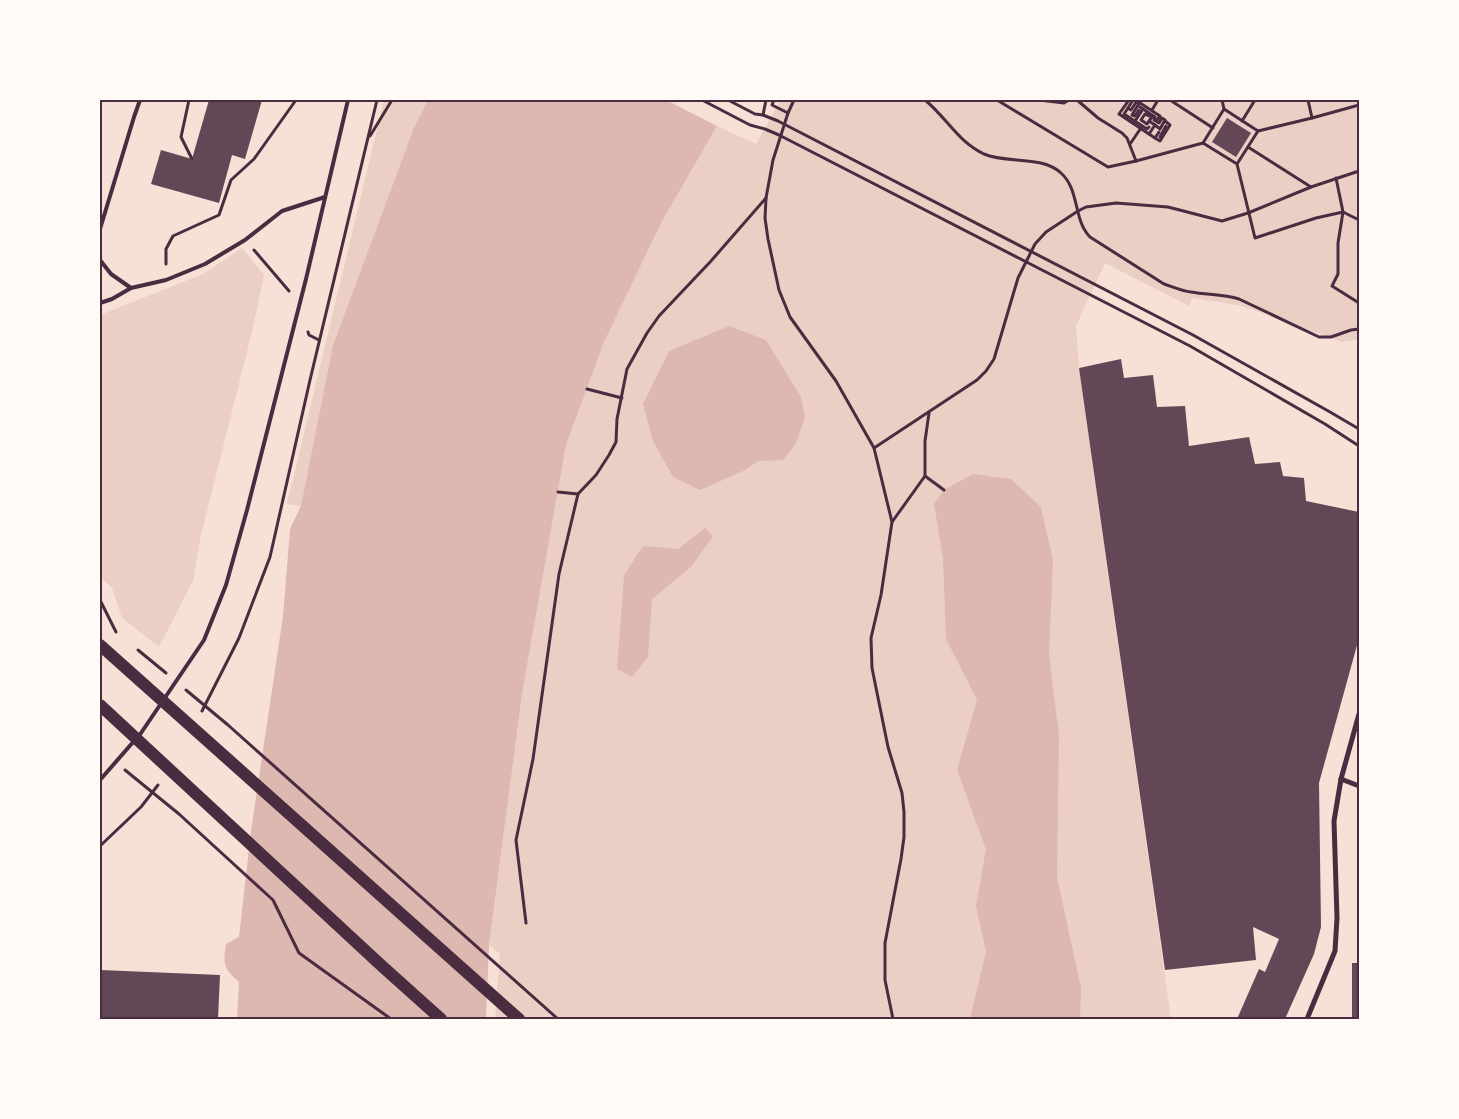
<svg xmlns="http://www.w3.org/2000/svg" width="1459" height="1119" font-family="'Varela Round',sans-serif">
  <rect width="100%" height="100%" fill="#f7e1d7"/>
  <!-- green -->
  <g fill="#ebcfc5">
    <polygon points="384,100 428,100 413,130 333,345 301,506 287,504"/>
    <polygon points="775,100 1359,100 1359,340 1342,342 1242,306 1192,298 1189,306 1105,263 1076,326 1079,368 1171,1019 495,1019 500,954 489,945 522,693 566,445 604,342 634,275 674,197 717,126 756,144 779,103"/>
    <polygon points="242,248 264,275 253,328 200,539 194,579 159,647 122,618 112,588 100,576 100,315 203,274"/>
  </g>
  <!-- water -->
  <g fill="#dcb8b0">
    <path d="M428,100H732L662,221L604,342L566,445L522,694L489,945L486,1019H237L239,982C223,968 223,964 226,944L239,937L251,831L283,616L290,529L301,506L333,345L413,130Z"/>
    <polygon points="729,326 766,340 801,397 805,418 795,445 783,460 758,461 743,471 700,490 673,477 653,441 643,404 669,351"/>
    <polygon points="973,474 1011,479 1041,507 1053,560 1049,655 1059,735 1057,877 1081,988 1080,1019 970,1018 986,952 976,906 986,849 957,770 977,700 946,639 943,559 934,504 944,490"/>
    <polygon points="705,528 713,536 691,567 652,599 648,657 632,677 617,669 624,575 643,546 678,549"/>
  </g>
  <!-- pier -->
  <polygon fill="#f7e1d7" points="666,100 735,100 719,127"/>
  <!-- building -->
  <g fill="#644757">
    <polygon points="209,100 262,100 245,159 232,155 219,203 151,184 161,150 192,159"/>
    <polygon points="1227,118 1251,133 1236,157 1212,142"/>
    <polygon points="1121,359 1124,378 1153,375 1157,407 1185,406 1189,446 1249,437 1255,464 1280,462 1283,476 1304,478 1306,501 1359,512 1359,638 1319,783 1321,927 1314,954 1285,1019 1237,1019 1259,969 1265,972 1279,939 1253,927 1256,960 1165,970 1079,368"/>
    <rect x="1352" y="963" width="7" height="56"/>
    <polygon points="100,970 220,975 218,1019 100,1019"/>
  </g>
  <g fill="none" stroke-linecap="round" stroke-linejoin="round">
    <!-- path -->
    <g stroke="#4a2c40" stroke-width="3">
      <polyline points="189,100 181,137 192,159"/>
      <polyline points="702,100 750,125 765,129 779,135 1190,346 1325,424 1359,446"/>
      <polyline points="728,100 755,114 763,115 778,121 1193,335 1330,412 1359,429"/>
      <polyline points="774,100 772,105 788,113"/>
      <polyline points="794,100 788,113 773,160 766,198 765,218 768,239 779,290 790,317 836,381 874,448"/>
      <path d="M925,100C946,117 958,142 984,154C1007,164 1042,155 1061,173C1080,190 1073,220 1090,237L1164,284C1173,287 1182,291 1191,292C1208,295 1223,294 1239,299L1319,337H1331L1351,330L1359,329"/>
      <polyline points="997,100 1108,167 1136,161 1203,143"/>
      <polyline points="1039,100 1064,103 1069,100"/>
      <polyline points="1077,100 1098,118 1122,133 1127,138 1136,161"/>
      <polyline points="1129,100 1119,114 1149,134 1155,125 1160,129 1165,120 1162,118 1159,123 1156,121 1160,116 1137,101 1131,110 1128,108 1133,100"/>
      <polyline points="1170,100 1213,128"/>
      <polyline points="1222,100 1224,109"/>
      <polyline points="1308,100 1312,118"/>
      <polyline points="1140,107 1155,117 1154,120 1156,121"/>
      <polyline points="1128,108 1124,114 1147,129 1149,127"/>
      <polyline points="1139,110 1135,116 1132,115 1140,102"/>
      <polyline points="1152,110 1158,100"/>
      <polyline points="763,115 766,100"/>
      <polyline points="1135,121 1143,109"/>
      <polyline points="1149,121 1152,117 1145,114 1141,120 1147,124 1149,121 1155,125"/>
      <polyline points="1242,121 1255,100"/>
      <polyline points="1258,131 1312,118 1359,105"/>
      <polyline points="1149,134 1155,138 1159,132"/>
      <polyline points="370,136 392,100"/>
      <polyline points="1160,137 1166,126"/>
      <polyline points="1155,138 1160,141 1170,125 1165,121"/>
      <polyline points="1130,144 1141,128"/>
      <polyline points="1248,147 1311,187"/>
      <polyline points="1237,164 1203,143 1224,109 1258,131 1237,164 1255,238 1316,218 1343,212 1359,220"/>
      <polyline points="1336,178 1343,212 1338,243 1338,274 1332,286 1359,303"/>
      <polyline points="254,250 289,291"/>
      <polyline points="166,264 166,249 173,236 219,215 231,180 254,159 296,100"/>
      <polyline points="308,332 309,335 319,340"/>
      <polyline points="587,389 622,398"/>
      <polyline points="925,476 944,490"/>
      <polyline points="558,492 578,494"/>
      <polyline points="892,522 925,476 925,441 929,413"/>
      <polyline points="100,600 116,632"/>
      <polyline points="138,650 166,673"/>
      <polyline points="186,690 228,725 558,1019"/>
      <polyline points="202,711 239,638 270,557 310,380 377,100"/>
      <polyline points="125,770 179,814 273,900 299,953 391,1019"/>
      <polyline points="100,846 141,807 158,785"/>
      <polyline points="526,923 516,840 533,759 559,574 578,494 596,475 609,455 616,442 617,419 627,369 647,333 659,316 711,261 766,198"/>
      <polyline points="893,1019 885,980 885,943 901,859 904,837 904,812 902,793 888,747 872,668 871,638 881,595 892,522 874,448 977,380 986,371 994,359 1018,278 1035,244 1046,232 1078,211 1086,207 1116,203 1168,207 1222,221 1248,213 1311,187 1359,171"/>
    </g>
    <!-- service -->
    <g stroke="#4a2c40" stroke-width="4">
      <polyline points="100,229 134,117 140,100"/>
      <polyline points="100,260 111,274 131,288"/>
      <polyline points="100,303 112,299 131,288 166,280 205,264 245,240 282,211 325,197"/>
      <polyline points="100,780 141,733 204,640 226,585 247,510 306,279 348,100"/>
    </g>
    <!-- minor -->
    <g stroke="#4a2c40" stroke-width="5">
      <polyline points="1341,779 1359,786"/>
      <polyline points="1307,1019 1335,951 1337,918 1334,821 1341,779 1359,714"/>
    </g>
    <!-- primary -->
    <g stroke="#4a2c40" stroke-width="12">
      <polyline points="100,645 519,1019"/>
      <polyline points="100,705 383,967 441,1019"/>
    </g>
  </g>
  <!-- border -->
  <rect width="1459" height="1119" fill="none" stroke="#fffaf5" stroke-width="202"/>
  <rect x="101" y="101" width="1257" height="917" fill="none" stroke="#4a2c40" stroke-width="2"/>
</svg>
